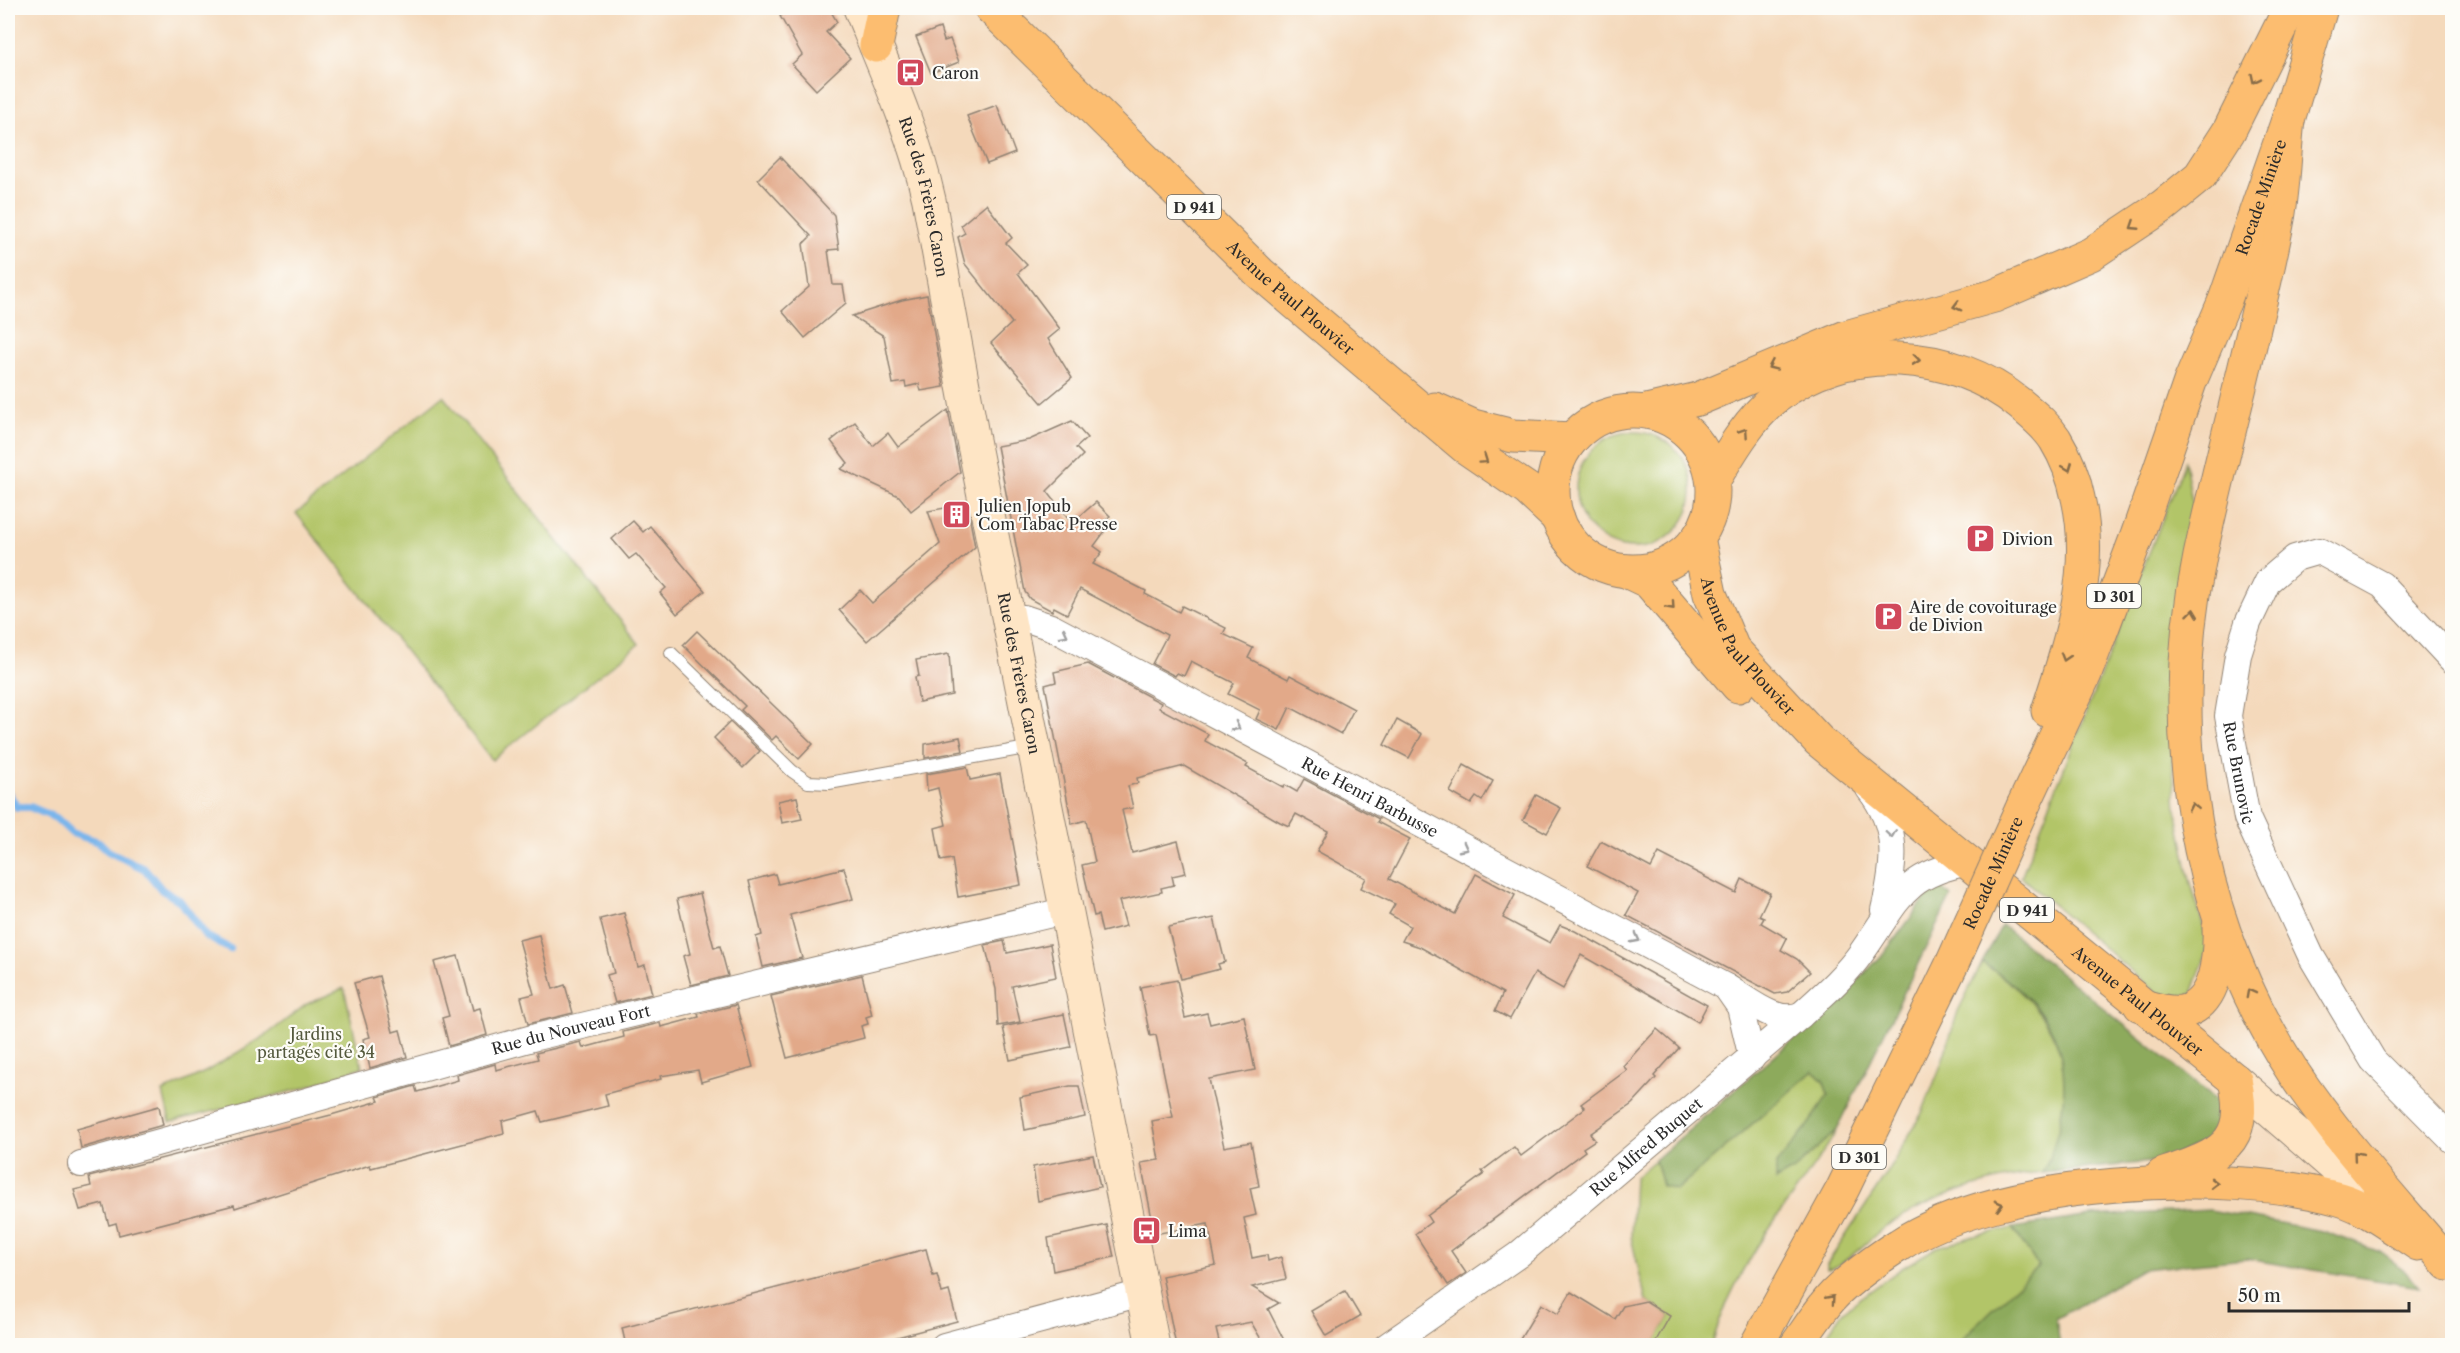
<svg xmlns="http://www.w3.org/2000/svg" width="2460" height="1353" font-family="'Libre Caslon Text',serif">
  <rect width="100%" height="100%" fill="#fdfcf7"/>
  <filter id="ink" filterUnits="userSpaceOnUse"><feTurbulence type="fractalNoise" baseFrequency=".0167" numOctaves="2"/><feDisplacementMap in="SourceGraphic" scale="12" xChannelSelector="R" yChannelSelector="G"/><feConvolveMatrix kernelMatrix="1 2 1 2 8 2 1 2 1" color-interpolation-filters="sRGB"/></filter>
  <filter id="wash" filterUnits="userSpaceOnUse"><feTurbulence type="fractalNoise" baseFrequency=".008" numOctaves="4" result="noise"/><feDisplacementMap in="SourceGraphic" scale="24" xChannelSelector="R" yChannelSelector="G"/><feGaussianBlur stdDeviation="1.35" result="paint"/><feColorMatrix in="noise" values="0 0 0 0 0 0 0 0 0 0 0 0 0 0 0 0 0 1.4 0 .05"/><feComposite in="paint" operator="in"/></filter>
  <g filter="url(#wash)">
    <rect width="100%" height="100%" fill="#f4d9bb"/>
    <!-- green -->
    <g fill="#b2c568" stroke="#6e784a" stroke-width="1.5">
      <polygon points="443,396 639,644 492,760 296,513"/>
      <circle cx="1634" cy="490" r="58"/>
      <polygon points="2185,462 2197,530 2170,681 2169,714 2176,809 2190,880 2209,946 2192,994 2164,999 2021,877"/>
      <path d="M1982,963C2064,1013 2089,1086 2042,1173C1988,1178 1931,1197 1886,1226C1871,1237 1844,1267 1827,1269V1264L1886,1175L1922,1113L1941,1065L1958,1011Z"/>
      <polygon points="344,988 362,1067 304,1088 170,1122 163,1092 207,1071 265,1036 307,1004"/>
      <path d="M1813,1071L1824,1082L1828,1095L1776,1180L1794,1170L1837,1130C1821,1159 1801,1183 1782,1210C1753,1250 1725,1297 1712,1345H1653L1670,1316L1646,1301L1631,1237L1634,1178L1655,1160L1662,1186L1676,1190Z"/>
      <polygon points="2013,1228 2038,1266 1965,1336 1959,1345 1819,1346 1843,1311 1902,1268 1937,1247 1974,1236"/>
    </g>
    <!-- forest -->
    <g fill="#8daa5c" stroke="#5c6a44" stroke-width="1.5">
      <polygon points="1936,884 1951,896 1837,1130 1794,1170 1776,1180 1776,1164 1806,1128 1828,1095 1824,1082 1813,1071 1676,1190 1662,1186 1655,1160 1846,993 1885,952"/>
      <path d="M2002,925L2222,1105L2226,1115L2219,1136L2160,1161L2042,1173C2054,1150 2060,1127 2063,1102C2070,1035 2036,996 1982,963Z"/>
      <polygon points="2210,1210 2322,1231 2380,1252 2403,1269 2419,1287 2246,1259 2142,1269 2056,1319 2060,1345 1959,1345 1965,1336 2038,1266 2013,1228 2090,1216"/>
    </g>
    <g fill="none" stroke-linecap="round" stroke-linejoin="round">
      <!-- stream -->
      <polyline stroke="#7ab5eb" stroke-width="8" points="8,793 17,807 30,807 56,818 72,833 99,842 108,851 145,869 162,890 179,900 206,936 230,949"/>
    </g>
    <g id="blocks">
      <!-- building -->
      <g fill="#e2a989">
        <polygon points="794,8 829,8 837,22 826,32 850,58 816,90 792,64 802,55 780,16"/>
        <polygon points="940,28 944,41 950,39 959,62 931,73 916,37"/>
        <polygon points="997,105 1015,153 987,164 967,116"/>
        <polygon points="780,157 834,215 839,249 828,250 833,285 843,285 846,303 805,338 782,311 809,287 803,244 811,236 758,179"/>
        <polygon points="986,204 1012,238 1006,243 1027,265 1018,273 1060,329 1048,339 1072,378 1042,403 991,343 1012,323 965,264 958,237 965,233 961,225"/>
        <polygon points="927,295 944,387 921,391 919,384 906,387 905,382 893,384 884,336 852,316 902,300"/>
        <polygon points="948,410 960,472 911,511 899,496 841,469 848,463 831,441 855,422 873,446 888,433 898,447"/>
        <polygon points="1072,421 1087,438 1076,448 1083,455 1047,491 1072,523 1096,502 1110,516 1103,523 1108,527 1094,546 1102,552 1093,564 1146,591 1145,594 1179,612 1182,606 1226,628 1223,634 1253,648 1248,658 1288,679 1290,675 1354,709 1341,734 1290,707 1279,730 1256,719 1260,710 1228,694 1234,683 1191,661 1184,676 1177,673 1175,676 1152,664 1167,635 1080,589 1067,614 1054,607 1052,611 1030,599 1025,592 997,446 1029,440"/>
        <polygon points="967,504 975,547 867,641 839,610 860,590 872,603 940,544 928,511"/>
        <polygon points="633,521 643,532 650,526 705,591 677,614 660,593 666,588 636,554 629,559 612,539"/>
        <polygon points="697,631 813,744 799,759 776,736 772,740 741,710 745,706 683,645"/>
        <polygon points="949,654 952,695 919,702 915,677 919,676 916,660"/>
        <polygon points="1088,664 1161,703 1159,708 1208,734 1205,741 1248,764 1246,767 1283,787 1285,785 1297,792 1304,779 1379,819 1377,822 1410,839 1389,879 1455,914 1476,874 1515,895 1503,918 1550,943 1560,925 1575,931 1707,1005 1698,1022 1581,955 1563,989 1535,973 1510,1019 1495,1011 1503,993 1420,947 1402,941 1410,926 1389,914 1395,904 1361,888 1366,878 1317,851 1328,831 1296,814 1289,826 1280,822 1184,766 1137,778 1138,783 1128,786 1133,808 1122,810 1132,853 1178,841 1186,873 1172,876 1174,885 1161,888 1162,892 1119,901 1126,926 1102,932 1098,915 1094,916 1082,865 1095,862 1086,820 1072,824 1045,685 1056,682 1054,672"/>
        <polygon points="1397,720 1422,734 1409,758 1384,745"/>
        <polygon points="730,722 760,751 743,768 714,738"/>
        <polygon points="960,737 963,751 925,758 925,744"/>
        <polygon points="1464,765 1493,781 1482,801 1476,797 1471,804 1450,792"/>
        <polygon points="967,767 970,780 1000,774 1021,885 958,897 952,859 941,861 935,828 946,825 938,788 927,791 926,774"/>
        <polygon points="1536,795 1561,808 1547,833 1523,820"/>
        <polygon points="797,797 802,819 782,823 778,801"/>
        <polygon points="1601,841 1651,868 1659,853 1736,893 1742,879 1770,893 1759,916 1764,918 1761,923 1787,938 1781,950 1797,959 1810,972 1787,992 1775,994 1626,915 1638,893 1587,866"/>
        <polygon points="844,868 853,899 790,915 802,958 763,967 756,937 762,935 749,881 775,874 778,884"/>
        <polygon points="700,893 714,948 720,946 728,976 691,985 683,956 690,954 677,899"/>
        <polygon points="624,913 638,967 645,965 652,994 615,1003 607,975 614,973 600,919"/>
        <polygon points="1214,918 1225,962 1218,964 1220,969 1181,979 1168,927"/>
        <polygon points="539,935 553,989 565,985 573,1013 528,1024 521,997 534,994 519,940"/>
        <polygon points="1004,941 1007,953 1050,944 1056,977 1012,986 1020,1022 998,1026 996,989 985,945"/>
        <polygon points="458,956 473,1010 480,1008 487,1035 449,1046 442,1018 449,1016 434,962"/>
        <polygon points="862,975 872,1015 866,1017 868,1024 861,1026 864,1038 787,1058 771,996"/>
        <polygon points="379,976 393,1032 400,1030 407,1057 370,1068 363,1039 370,1037 354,983"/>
        <polygon points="1177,980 1185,1018 1207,1013 1210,1024 1244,1016 1255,1070 1209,1079 1224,1147 1251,1142 1259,1186 1250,1188 1256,1215 1244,1218 1252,1258 1267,1255 1268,1261 1281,1257 1286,1279 1252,1287 1279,1303 1268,1309 1287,1346 1265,1346 1251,1322 1216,1329 1220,1346 1176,1346 1162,1276 1216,1265 1208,1224 1155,1234 1141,1163 1159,1160 1152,1121 1173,1117 1156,1035 1150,1036 1140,987"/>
        <polygon points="736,1005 753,1067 701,1082 698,1070 660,1076 661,1079 605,1094 608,1106 542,1122 538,1111 502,1121 504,1133 371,1168 370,1165 235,1208 234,1205 119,1235 116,1223 109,1225 103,1204 80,1210 74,1190 91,1186 89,1177 331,1115 379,1101 377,1097 415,1086 417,1092 458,1080 457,1075 495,1064 496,1070 538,1059 536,1053 540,1052 581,1042 583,1048 624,1037 623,1032 660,1023 661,1027 699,1017 698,1014"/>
        <polygon points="1064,1014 1071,1047 1010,1060 1003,1027"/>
        <polygon points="1657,1029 1679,1048 1654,1076 1656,1078 1632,1104 1590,1134 1595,1140 1583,1148 1585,1151 1451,1251 1466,1273 1448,1285 1415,1234 1431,1222 1427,1216 1484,1174 1482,1171 1514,1147 1521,1156 1585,1108 1581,1104 1627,1070 1623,1066"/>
        <polygon points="1070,1086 1079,1086 1085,1117 1025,1130 1020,1097"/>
        <polygon points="159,1106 163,1125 81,1148 77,1129"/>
        <polygon points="1093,1155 1100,1187 1038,1201 1033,1167"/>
        <polygon points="1107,1225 1114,1257 1053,1271 1048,1238"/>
        <polygon points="926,1249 933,1276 937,1275 942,1293 949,1291 957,1321 864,1346 626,1346 622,1328"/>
        <polygon points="1345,1291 1360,1316 1326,1336 1311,1311"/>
        <polygon points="1571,1292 1615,1319 1623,1306 1646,1301 1670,1316 1653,1346 1516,1346 1541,1304 1558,1314"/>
      </g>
    </g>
  </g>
  <g filter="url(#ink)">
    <use href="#blocks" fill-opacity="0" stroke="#908273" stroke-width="1.5"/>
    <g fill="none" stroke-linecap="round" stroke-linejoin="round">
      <defs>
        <polyline id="lane" points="671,653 792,771 808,782 829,783 1032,747"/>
        <g id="street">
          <path id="s1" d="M1009,620L1024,618L1051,627L1726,987C1749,1000 1775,1025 1801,1015"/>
          <path id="s2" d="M2452,660L2382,585L2319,551L2295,558L2268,581L2248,623L2238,655L2228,716L2247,818L2311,956L2373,1060L2452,1140"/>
          <path d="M1869,789C1900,827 1895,865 1884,910"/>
          <polyline points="1726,987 1740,1007 1752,1058"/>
          <path id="s3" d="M81,1164L536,1037L1068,910"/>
          <polyline points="944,1346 1142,1293"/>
          <path id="s4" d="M1387,1346L1518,1255L1801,1015C1823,995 1845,976 1862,952C1898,902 1901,875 1969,862"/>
        </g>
        <g id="secondary">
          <path id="s5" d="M860,8C886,71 914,133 929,200L972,435L1153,1346"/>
          <polyline points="2235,1080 2396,1220"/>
        </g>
        <g id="primary">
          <path id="s6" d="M991,8L1260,273L1464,446L1527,489L1558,518"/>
          <polyline points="876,46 884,8"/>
          <polyline points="1435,409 1473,426 1513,436 1572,439"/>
          <circle cx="1633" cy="491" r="80"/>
          <path id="s7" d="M1698,538L1710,594L1733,649L1819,741L2235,1080"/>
          <polyline points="1626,571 1649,582 1738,686"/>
        </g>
        <g id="highway">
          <path d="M2288,120C2284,154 2284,190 2277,224C2255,335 2224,445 2200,556C2163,732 2195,921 2293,1072C2338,1140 2396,1202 2448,1264"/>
          <polyline points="1646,411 1698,399 1846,337 1994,296 2091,254 2163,206 2200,176 2229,131 2290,8"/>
          <path d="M1713,481C1731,451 1748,421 1775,398C1845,341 1953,349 2020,404C2033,415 2046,425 2055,439C2066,457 2074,478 2078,498C2095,571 2070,643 2048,711"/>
          <path id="s8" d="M2024,804L2085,674L2137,536L2190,382L2225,300L2288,120L2321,8"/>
          <path d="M2140,1005C2154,1009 2168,1014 2182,1012C2217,1005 2220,955 2219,927"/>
          <path d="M2162,1175C2217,1156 2250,1147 2235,1080"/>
          <polyline points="1756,1346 1843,1188 1952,964"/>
          <path d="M1796,1346C1807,1330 1818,1313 1831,1298C1844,1283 1881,1256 1899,1245C1999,1179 2225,1167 2339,1199C2367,1207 2393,1228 2418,1244"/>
        </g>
      </defs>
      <!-- lane casing -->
      <use href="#lane" stroke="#908273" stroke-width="14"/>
      <!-- street casing -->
      <use href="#street" stroke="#908273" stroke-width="28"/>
      <!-- secondary casing -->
      <use href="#secondary" stroke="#908273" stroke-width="35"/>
      <!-- primary casing -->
      <use href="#primary" stroke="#908273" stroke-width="35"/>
      <!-- highway casing -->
      <use href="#highway" stroke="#908273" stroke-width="35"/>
      <!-- lane -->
      <use href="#lane" stroke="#fff" stroke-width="12"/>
      <!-- street -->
      <use href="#street" stroke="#fff" stroke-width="26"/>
      <!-- secondary -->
      <use href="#secondary" stroke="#fee5c5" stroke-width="33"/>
      <!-- primary -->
      <use href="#primary" stroke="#fcbd6f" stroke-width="33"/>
      <!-- highway -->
      <use href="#highway" stroke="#fcbd6f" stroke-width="33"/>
      <defs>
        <g id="highway-bridge">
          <path id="s9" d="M1952,964L2024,804"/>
        </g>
      </defs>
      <!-- highway-bridge casing -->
      <use href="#highway-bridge" stroke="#908273" stroke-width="35" stroke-linecap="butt"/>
      <!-- highway-bridge -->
      <use href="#highway-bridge" stroke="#fcbd6f" stroke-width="33"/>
    </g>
    <!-- one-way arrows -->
    <defs><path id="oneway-chevron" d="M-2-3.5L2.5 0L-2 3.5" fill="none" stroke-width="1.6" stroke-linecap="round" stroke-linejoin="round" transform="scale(1.5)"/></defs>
    <g stroke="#896d4a">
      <use href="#oneway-chevron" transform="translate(2255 79) rotate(116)"/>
      <use href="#oneway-chevron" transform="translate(2134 226) rotate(147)"/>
      <use href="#oneway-chevron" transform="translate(1957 306) rotate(165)"/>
      <use href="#oneway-chevron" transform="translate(1916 360) rotate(7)"/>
      <use href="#oneway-chevron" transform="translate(1772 366) rotate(156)"/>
      <use href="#oneway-chevron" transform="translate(1744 432) rotate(-56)"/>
      <use href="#oneway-chevron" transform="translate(1484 460) rotate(35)"/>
      <use href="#oneway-chevron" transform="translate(2068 467) rotate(69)"/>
      <use href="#oneway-chevron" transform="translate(1671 606) rotate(48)"/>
      <use href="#oneway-chevron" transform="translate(2193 613) rotate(-83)"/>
      <use href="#oneway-chevron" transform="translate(2065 657) rotate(107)"/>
      <use href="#oneway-chevron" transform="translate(2193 807) rotate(-101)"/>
      <use href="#oneway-chevron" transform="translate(2250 993) rotate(-118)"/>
      <use href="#oneway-chevron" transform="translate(2357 1155) rotate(-130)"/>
      <use href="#oneway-chevron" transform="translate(2214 1183)"/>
      <use href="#oneway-chevron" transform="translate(1999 1205) rotate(-15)"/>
      <use href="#oneway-chevron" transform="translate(1831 1299) rotate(-48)"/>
    </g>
    <g stroke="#a0a0a0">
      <use href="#oneway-chevron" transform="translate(1064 634) rotate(28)"/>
      <use href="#oneway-chevron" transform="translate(1236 727) rotate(28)"/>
      <use href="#oneway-chevron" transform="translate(1891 834) rotate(82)"/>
      <use href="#oneway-chevron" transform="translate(1464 848) rotate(28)"/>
      <use href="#oneway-chevron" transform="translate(1636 939) rotate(28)"/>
    </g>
  </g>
  <!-- icons -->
  <defs>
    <symbol id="bus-square" viewBox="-11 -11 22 22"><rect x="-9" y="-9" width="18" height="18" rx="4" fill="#d1495b" stroke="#fdfcf7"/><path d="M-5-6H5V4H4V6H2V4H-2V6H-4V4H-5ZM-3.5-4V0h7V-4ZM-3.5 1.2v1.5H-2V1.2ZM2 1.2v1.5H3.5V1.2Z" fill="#fff"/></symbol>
    <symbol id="building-square" viewBox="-11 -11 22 22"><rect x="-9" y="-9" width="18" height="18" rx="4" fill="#d1495b" stroke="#fdfcf7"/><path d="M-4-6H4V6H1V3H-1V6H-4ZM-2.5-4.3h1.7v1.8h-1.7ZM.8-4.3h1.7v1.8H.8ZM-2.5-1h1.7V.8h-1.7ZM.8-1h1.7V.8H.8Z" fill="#fff"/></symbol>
    <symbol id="parking-square" viewBox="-11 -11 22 22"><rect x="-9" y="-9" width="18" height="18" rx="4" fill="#d1495b" stroke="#fdfcf7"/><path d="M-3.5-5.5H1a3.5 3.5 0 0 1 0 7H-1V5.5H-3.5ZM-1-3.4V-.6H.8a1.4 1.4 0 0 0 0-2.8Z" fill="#fff"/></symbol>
  </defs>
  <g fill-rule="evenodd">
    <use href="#bus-square" x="894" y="56" width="33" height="33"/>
    <use href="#building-square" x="940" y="498" width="33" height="33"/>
    <use href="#parking-square" x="1964" y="522" width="33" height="33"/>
    <use href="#parking-square" x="1872" y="600" width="33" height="33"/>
    <use href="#bus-square" x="1130" y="1214" width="33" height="33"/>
  </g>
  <g text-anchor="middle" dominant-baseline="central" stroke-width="4.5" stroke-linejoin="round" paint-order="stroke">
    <!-- shield labels -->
    <g fill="#fdfcf7" stroke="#6a6a68" stroke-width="1.5">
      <rect x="1167" y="195" width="54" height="24" rx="4.5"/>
      <rect x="2087" y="584" width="54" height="24" rx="4.5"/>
      <rect x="2000" y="898" width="54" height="24" rx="4.5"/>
      <rect x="1832" y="1145" width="54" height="24" rx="4.5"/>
    </g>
    <g font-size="15" font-weight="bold" fill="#2b2b2b">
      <text x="1194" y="207">D 941</text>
      <text x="2114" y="596">D 301</text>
      <text x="2027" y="910">D 941</text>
      <text x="1859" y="1157">D 301</text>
    </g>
    <!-- poi labels -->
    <g font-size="16" fill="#2b2b2b" stroke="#fdfcf7" text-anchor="start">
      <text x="932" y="73">Caron</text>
      <text x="978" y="506">Julien Jopub<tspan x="978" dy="18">Com Tabac Presse</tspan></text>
      <text x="2002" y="539">Divion</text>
      <text x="1909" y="607">Aire de covoiturage<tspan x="1909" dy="18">de Divion</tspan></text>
      <text x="1168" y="1231">Lima</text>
    </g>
    <!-- street labels -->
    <g font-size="16" fill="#2b2b2b" stroke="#fdfcf7">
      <text stroke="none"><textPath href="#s5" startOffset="200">Rue des Frères Caron</textPath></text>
      <text stroke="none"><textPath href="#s8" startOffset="652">Rocade Minière</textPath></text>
      <text stroke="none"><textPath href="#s6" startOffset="417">Avenue Paul Plouvier</textPath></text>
      <text stroke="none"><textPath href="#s7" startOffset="122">Avenue Paul Plouvier</textPath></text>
      <text stroke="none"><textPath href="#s5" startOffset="686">Rue des Frères Caron</textPath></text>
      <text stroke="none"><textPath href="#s2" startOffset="434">Rue Brunovic</textPath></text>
      <text stroke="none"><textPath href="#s1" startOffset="405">Rue Henri Barbusse</textPath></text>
      <text stroke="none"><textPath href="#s9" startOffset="100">Rocade Minière</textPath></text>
      <text stroke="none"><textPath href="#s7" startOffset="654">Avenue Paul Plouvier</textPath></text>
      <text stroke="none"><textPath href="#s3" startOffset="508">Rue du Nouveau Fort</textPath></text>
      <text stroke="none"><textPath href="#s4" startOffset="327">Rue Alfred Buquet</textPath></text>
    </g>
    <!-- park labels -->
    <g font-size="16" fill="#54593d" stroke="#fdfcf7">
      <text x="316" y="1034">Jardins<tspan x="316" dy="18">partagés cité 34</tspan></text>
    </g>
  </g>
  <!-- margin -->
  <rect width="2460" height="1353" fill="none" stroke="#fdfcf7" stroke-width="30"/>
  <!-- scale -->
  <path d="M2229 1302v9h180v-9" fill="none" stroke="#2b2b2b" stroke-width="3"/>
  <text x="2238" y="1302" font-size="18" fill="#2b2b2b" stroke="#fdfcf7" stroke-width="4.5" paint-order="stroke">50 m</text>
</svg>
